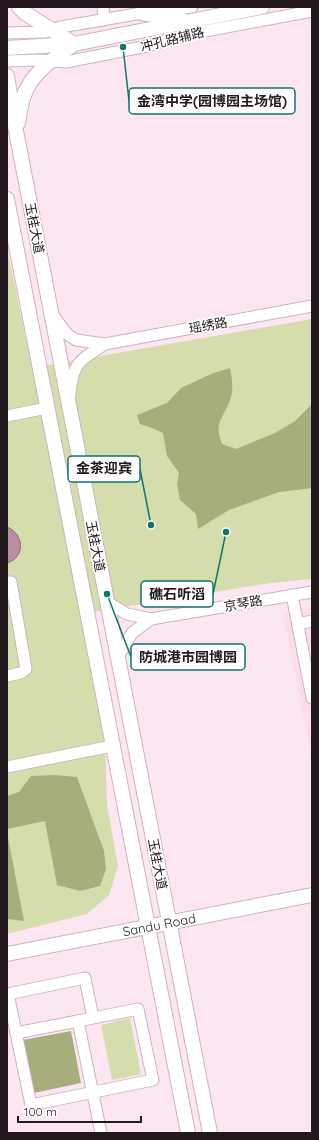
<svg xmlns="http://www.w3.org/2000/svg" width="319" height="1140" font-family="Quicksand,'Noto Sans SC',sans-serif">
  <rect width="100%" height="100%" fill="#fce6f1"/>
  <!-- built -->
  <polygon fill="#fddbeb" points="312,608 312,760 283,612"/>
  <!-- green -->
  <g fill="#d6ddad">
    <polygon points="7,248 32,368 312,319 312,579 270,583 82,614 105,738 107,805 118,866 109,895 87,914 7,934"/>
    <polygon points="130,1018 141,1074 112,1080 101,1025"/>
  </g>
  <!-- forest -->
  <g fill="#a7ae7c">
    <path d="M230,368C232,379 234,389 230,400C224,418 213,422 222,444L236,449L275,433L295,421L312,404V488L279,492L229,510L198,529L196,514L180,500L177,484L179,473L167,456L163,433L152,428L140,424L137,415L167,403L181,388L211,374Z"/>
    <polygon points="55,775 77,777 104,851 106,869 100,886 80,891 57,885 45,821 7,829 7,796 19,792 31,776"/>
    <polygon points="7,832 24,921 7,919"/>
    <polygon points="71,1031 81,1083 34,1093 23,1040"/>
  </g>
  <!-- water -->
  <path fill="#bc8ba4" stroke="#8e687c" d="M7,527C24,534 26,557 7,563Z"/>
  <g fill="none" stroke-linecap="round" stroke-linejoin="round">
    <defs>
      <g id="minor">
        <polyline points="103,7 104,20"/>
        <polyline points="7,33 45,32 61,27 142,13 192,7"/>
        <polyline points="7,61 40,60 66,62 147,46 184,35 312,11"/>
        <polyline points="52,314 67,334 76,340 105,344 312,306"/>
        <path d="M70,394C73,362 79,361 105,344"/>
        <polyline points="7,416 47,408"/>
        <polyline points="7,582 11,582 26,669 21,673 7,676"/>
        <polyline points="292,595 312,698"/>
        <polyline points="107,602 127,614 151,619 312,592"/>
        <polyline points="298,624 312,621"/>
        <polyline points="118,657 132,633 151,619"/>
        <polyline points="7,767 112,746"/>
        <polyline points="93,1018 85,978 8,994 31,1105 153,1080 138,1009 78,1021 101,1133"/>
        <polyline points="16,1033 78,1021"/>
      </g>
      <g id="major">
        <polyline points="19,7 25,13 74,44"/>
        <polyline points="142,13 181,19"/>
        <polyline points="7,48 74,44 262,7"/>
        <polyline points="7,76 16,131 210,1133"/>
        <path d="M18,123C19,115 21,106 23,98C30,74 54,58 74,44"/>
        <polyline points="7,199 188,1133"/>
        <path id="s1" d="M7,954L312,895"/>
      </g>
    </defs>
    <!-- minor casing -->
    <use href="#minor" stroke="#cdb3bf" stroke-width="13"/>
    <!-- major casing -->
    <use href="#major" stroke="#cdb3bf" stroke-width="16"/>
    <!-- minor -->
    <use href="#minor" stroke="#fff" stroke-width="11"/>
    <!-- major -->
    <use href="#major" stroke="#fff" stroke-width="14"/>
  </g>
  <g text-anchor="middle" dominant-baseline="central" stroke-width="3.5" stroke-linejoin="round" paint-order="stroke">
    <!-- street labels -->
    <g font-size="13" fill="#22181d" stroke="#fff">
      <text transform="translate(172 39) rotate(-14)">冲孔路辅路</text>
      <text transform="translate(35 228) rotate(79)">玉桂大道</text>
      <text transform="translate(208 325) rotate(-10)">瑶绣路</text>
      <text transform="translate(96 546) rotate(79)">玉桂大道</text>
      <text transform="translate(243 603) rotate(-10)">京琴路</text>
      <text transform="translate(158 864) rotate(79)">玉桂大道</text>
      <text stroke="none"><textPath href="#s1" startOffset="155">Sandu Road</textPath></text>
    </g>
  </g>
  <!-- callouts -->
  <path fill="none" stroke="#0f766e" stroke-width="1.5" d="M123 47L129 101M151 525L140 469M226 532L213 594M107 594L131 657"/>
  <g fill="#0f766e" stroke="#fff" stroke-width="1.5">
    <circle cx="123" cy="47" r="4"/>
    <circle cx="151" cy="525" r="4"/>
    <circle cx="226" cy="532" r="4"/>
    <circle cx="107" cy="594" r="4"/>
  </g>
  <g fill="#fff" stroke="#0f766e" stroke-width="1.5">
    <rect x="129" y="88" width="166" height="26" rx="4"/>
    <rect x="68" y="456" width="72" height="26" rx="4"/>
    <rect x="141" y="581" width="72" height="26" rx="4"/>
    <rect x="131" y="644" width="114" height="26" rx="4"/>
  </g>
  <g font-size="14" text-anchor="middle" font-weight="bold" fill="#22181d">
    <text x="212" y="106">金湾中学(园博园主场馆)</text>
    <text x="104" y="473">金茶迎宾</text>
    <text x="177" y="599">礁石听滔</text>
    <text x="188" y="662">防城港市园博园</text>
  </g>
  <!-- border -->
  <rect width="319" height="1140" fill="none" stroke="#22181d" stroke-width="16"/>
  <!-- scale -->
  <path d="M18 1116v6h123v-6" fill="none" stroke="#22181d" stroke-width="2"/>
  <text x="24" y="1116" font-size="12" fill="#22181d" stroke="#ffffff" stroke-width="3" paint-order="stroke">100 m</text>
</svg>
